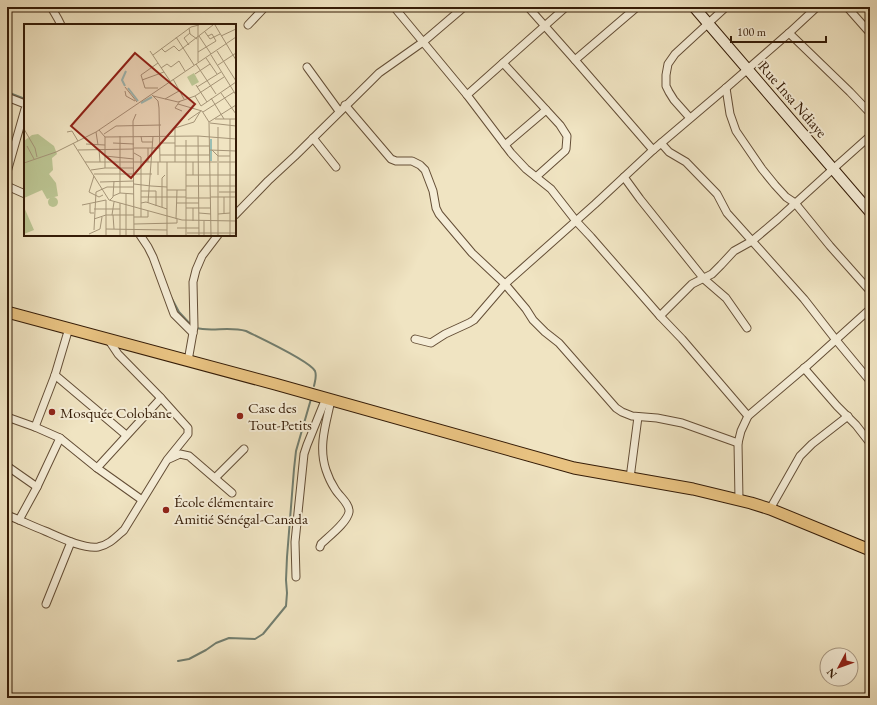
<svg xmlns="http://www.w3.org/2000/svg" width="877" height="705" font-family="'EB Garamond',serif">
  <rect width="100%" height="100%" fill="#f0e4c2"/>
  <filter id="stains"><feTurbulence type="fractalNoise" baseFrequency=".005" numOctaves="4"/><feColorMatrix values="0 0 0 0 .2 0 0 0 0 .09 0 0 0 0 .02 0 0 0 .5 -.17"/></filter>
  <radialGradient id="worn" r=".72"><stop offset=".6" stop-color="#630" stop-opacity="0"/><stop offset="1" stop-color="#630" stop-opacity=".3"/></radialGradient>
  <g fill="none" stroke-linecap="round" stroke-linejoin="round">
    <!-- stream -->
    <g stroke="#727e6f" stroke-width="2">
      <polyline points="7,92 25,99"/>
      <polyline points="171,297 179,312 192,326"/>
      <path d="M196,328C212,332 229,326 246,331C258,337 310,361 315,371C317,376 315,381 314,386"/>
      <polyline points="178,661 189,659 206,650 216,643 229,638 255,639 263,634 286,606 287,593 286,580 287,557 289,532 294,469 296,451 311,399"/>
    </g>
    <defs>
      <g id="minor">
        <polyline points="51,7 58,19 61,25"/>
        <polyline points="394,7 467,95 511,153 526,169 551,189 576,221 591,237 660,316 682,339 748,416"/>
        <polyline points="528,7 575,60 653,150"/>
        <polyline points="847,7 870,33"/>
        <polyline points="248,25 265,7"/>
        <polyline points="789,33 850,92 870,113"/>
        <polyline points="575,60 637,7"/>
        <polyline points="503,63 560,125 567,136 566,149 565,151 536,177"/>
        <polyline points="307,67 339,111"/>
        <polyline points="726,88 730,114 736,131 762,169 775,185 786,197 795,203 830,246 870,291"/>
        <polyline points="467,95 566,7"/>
        <polyline points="7,97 25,104"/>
        <polyline points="345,105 391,159 396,161 412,161 420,165 425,170 433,191 436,208 439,214 472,253 505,284 526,309 533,320 545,332 559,343 616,408 622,412 632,416 657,418 682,423 738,443"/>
        <polyline points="690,118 674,100 669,92 666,86 666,75 668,64 675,54 726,7"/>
        <polyline points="313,138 336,167"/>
        <polyline points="661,143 669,152 686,162 717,194 727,213 804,299 836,340 870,381"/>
        <polyline points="505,145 546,110"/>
        <polyline points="7,172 25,109"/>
        <polyline points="624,177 640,199 704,279 726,298 747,328"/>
        <polyline points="7,186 25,194"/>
        <polyline points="235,215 268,181 295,156 370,82 379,73 423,42 464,7"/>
        <polyline points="140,235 148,247 153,257 171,306 174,314 193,333"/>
        <polyline points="660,316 692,284 712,274 721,265 734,251 752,241 778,219 833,169 870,136"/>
        <polyline points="415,339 431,343 434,341 445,334 469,323 474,320 505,284 595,204 653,150 726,88 789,33 817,7"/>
        <polyline points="188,361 194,327 193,282 196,270 202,256 218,235"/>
        <polyline points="804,368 837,406 856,425 870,443"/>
        <polyline points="55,375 126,435"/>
        <polyline points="7,417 35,427 60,438 97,468 142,500"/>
        <polyline points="35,427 55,375 69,328"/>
        <polyline points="169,459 180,454 189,456 232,493"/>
        <polyline points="7,466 37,487"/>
        <polyline points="97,468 161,398"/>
        <polyline points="215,478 244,449"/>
        <polyline points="630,478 638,417"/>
        <polyline points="739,500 738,443 741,431 748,416 808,365 870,309"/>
        <polyline points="770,509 800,456 812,444 848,416"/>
        <path d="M7,515C20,520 32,526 45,531C59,537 83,549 98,547C109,545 116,537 124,530L167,460L188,434V428L161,398L118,354L108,339"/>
        <polyline points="19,520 37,487 60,438"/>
        <path d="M320,547L321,544C328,537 347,523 349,512C350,504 339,496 335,489C331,483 328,476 326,470C318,446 326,424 331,400"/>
        <polyline points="296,577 295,542 304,454 307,445 326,398"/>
        <polyline points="46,604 71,542"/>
      </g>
      <polyline id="secondary" points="694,7 870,212"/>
      <polyline id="primary" points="7,312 275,384 574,468 693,489 751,503 770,509 870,550"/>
    </defs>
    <!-- minor casing -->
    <use href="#minor" stroke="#644e36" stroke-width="9"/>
    <!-- secondary casing -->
    <use href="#secondary" stroke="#351c07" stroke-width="12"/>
    <!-- primary casing -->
    <use href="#primary" stroke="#351c07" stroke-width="13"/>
    <!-- minor -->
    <use href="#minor" stroke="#f5edd7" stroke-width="7"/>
    <!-- secondary -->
    <use href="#secondary" stroke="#f5edd7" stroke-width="10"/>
    <!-- primary -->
    <use href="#primary" stroke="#e8c281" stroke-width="11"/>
  </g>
  <!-- markers -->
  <g fill="#8f2418" stroke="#f5edd7" stroke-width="1.5">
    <circle cx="52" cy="412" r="4"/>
    <circle cx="240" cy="416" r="4"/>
    <circle cx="166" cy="510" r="4"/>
  </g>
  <g text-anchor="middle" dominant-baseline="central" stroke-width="4" stroke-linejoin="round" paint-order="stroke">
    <!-- street labels -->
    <g font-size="15" fill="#351c07" stroke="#f5edd7">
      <text transform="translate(793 99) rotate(49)">Rue Insa Ndiaye</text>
    </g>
    <!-- poi labels -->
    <g font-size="15" fill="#351c07" stroke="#f5edd7" text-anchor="start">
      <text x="248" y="407">Case des<tspan x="248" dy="17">Tout-Petits</tspan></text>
      <text x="60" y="412">Mosquée Colobane</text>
      <text x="174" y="501">École élémentaire<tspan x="174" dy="17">Amitié Sénégal-Canada</tspan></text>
    </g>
  </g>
  <!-- overview -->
  <g transform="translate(24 24)">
    <rect width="212" height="212" fill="#f0e4c2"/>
    <path d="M14,110L30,122L33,130L28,134L29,146L25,150L32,159L34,172L23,175L18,166L0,174V117L8,111ZM0,183L10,206L0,210Z" fill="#bbc492"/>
    <path d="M24 178a5 5 0 1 1 10 0a5 5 0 1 1-10 0Z" fill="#bbc492"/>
    <path d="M170,49L175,58L168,62L163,53Z" fill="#bbc492"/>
    <path fill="none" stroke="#9abfb4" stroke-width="2" d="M101,62L98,56L102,47M104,64L114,77M117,79L128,73M187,115V137"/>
    <path fill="none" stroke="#a59477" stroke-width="1" d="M174,1V38M191,1L212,36M165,4L166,10L173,15M181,8L186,15L196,10M175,12L187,30M197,12L212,5M152,13L170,41M165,21L160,14L166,9M137,24L141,28L150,22L155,27L189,1M126,27L146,57M193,27L212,57M174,28L192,17L188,10L184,12M129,31L167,3L175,1M187,31L212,71M182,34L193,50M134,39L117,51L121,64H134M172,40L192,70M194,41L212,29M137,44L143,40L147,43L155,37L161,47M171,50L186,40M149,55L160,75M118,56L140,48M172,61L183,78M101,63L113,78M173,63L197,48M101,67L102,72L111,77M197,69L212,90M128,71L134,77L135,84L136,138M129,72L154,78L171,72L200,53M171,72L177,82L212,58M187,74L200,95M141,75L155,67M156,77L151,84L158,87M154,80L178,87L185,98L187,211M179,88L210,68M191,95H212M164,96L177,87M185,98L212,81M186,99L212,102M194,103V137M0,105L11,124L13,133M43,108L48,107L54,117M72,108L74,121M80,110L92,102L137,101M96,112V169M117,112L118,118H129M174,112L175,211M81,113L174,112L212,115M212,115V102M49,119L61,138H212M89,119L110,120M136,119H151M62,120L81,121M3,122L10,135M151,122H186M110,124H136M75,125L76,138M54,126L110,125M186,126L212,127M188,126L194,132H206M110,129L117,133V193M136,131H186M81,132L110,135M61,138L85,176L158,196L212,197M124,138V124M134,138V151M143,138V211M151,138V104L170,98L176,88M169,138V151M0,139L32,128L72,108L212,13M81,144H110M67,146L81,144V113L75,106M70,150H128M162,151H212M70,152L65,168L75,173L79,171M76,158L110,157M110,160L127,162M127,162L143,163M162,162H212M143,166H162M117,167H132V182M195,168H212M89,172L96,169L110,170M117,173H162M187,173H212M200,173V189M162,174H187M82,176V205M86,176L89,173L90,157M117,179L122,178L143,185M124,179L129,112M153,179H175M66,180V189H70M58,181L82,176M138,183V154L141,151M162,184H187M70,185H96M175,189L187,190M194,190L206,189M88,191L90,178M89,191L90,205M110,193H124V187M70,195L82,191H110M152,195L153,166M169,197V184M180,197V211M110,200L153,199V195M153,204H175M70,206L72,168L83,163H110M163,209H212M65,210L76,205L78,193M82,211V205L143,206M96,211V179M102,211V170M110,211L109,97L112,90M162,211V116M194,211V139M206,211V95"/>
    <path fill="#8f2418" fill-opacity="0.15" stroke="#8f2418" stroke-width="2" d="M111,29L171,80L107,154L47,102Z"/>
    <rect width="212" height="212" fill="none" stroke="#351c07" stroke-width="2"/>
  </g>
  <!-- margin -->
  <rect width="877" height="705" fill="none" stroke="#f0e4c2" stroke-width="24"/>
  <rect x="8" y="8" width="861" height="689" fill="none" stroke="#351c07" stroke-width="2"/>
  <rect x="12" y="12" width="853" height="681" fill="none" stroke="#351c07"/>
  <!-- north arrow -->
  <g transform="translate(839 667) rotate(229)"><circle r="19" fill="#f5edd7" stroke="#a89984"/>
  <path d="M0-3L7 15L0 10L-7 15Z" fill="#8f2418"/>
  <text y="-6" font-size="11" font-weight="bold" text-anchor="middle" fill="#351c07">N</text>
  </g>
  <!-- scale -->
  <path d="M731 36v6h95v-6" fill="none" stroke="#351c07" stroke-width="2"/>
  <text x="737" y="36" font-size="12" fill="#351c07" stroke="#f5edd7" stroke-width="3" paint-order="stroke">100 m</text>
  <rect width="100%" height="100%" filter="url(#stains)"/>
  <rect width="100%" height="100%" fill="url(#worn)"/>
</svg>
